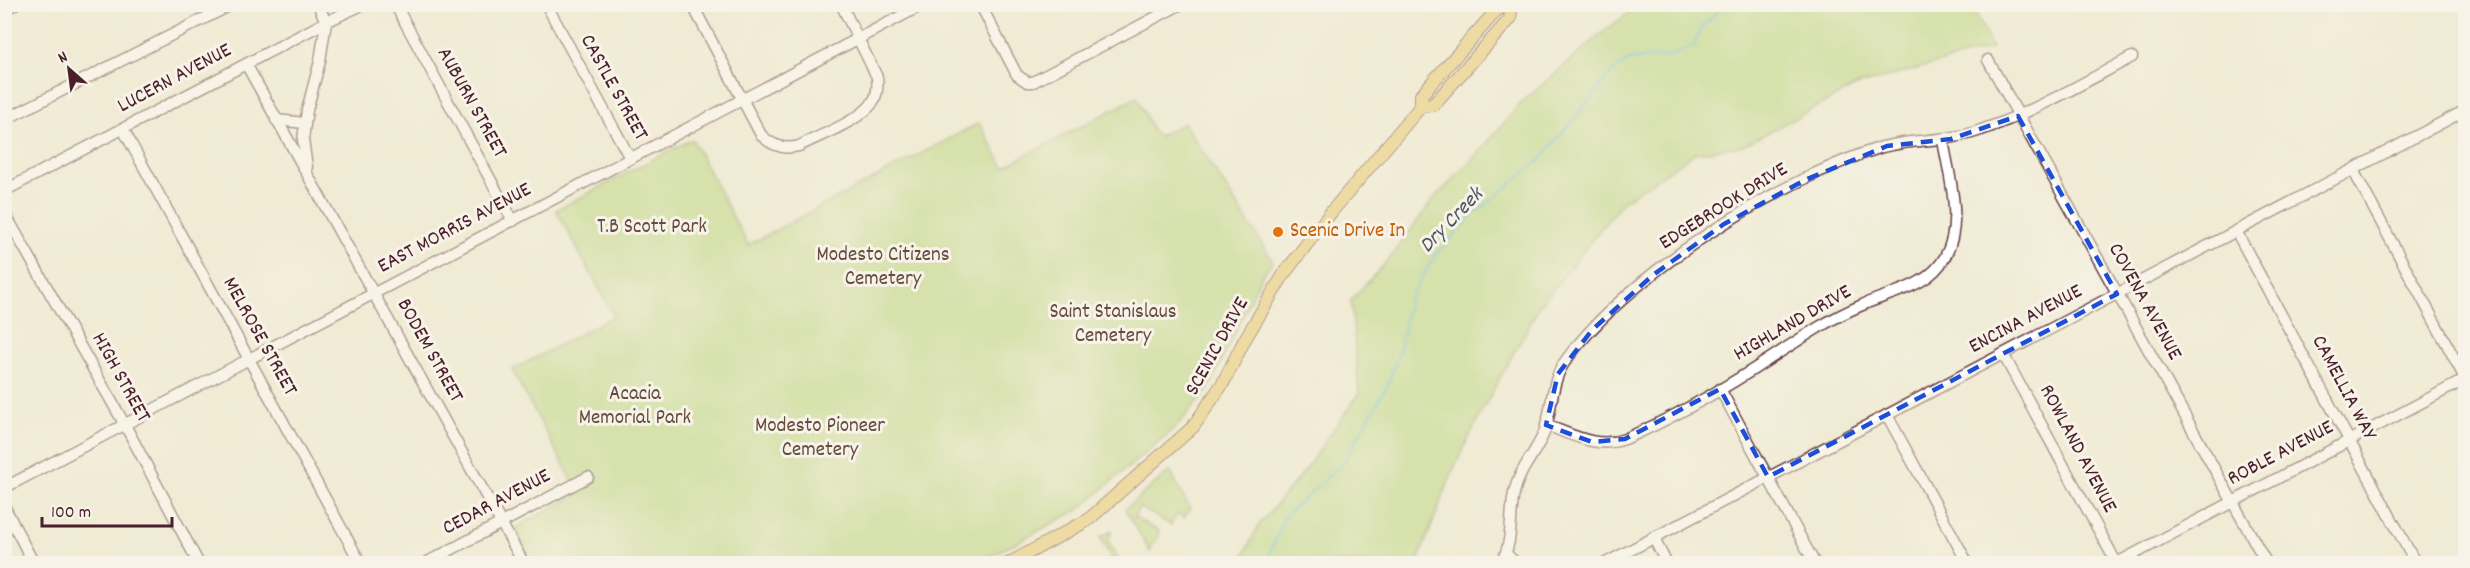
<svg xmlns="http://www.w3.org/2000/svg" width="2470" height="568" font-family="Dekko,sans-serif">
  <rect width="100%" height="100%" fill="#f7f3e8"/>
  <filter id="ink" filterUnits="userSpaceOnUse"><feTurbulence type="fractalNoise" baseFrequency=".0167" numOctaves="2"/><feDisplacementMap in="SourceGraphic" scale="12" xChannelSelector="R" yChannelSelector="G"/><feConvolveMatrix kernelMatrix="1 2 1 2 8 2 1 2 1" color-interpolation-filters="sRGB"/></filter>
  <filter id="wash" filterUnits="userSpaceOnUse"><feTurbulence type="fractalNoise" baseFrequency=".008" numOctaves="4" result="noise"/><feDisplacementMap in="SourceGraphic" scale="24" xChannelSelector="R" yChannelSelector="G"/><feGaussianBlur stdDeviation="1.35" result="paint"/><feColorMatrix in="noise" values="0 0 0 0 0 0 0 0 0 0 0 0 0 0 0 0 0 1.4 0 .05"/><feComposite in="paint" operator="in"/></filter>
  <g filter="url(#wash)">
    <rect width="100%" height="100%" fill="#f0ebd4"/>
    <!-- green -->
    <g fill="#b5d57c" stroke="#807a54" stroke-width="1.5">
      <polygon points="1640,5 1972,5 1992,48 1856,86 1742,146 1695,153 1622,202 1539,307 1482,411 1454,468 1417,563 1240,563 1259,525 1306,469 1359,393 1351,300 1392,256 1432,201 1481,150 1521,103 1608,28"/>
      <polygon points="1137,97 1153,131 1159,136 1184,123 1273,261 1261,277 1208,389 1177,426 1078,510 977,563 534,563 515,528 579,493 512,370 614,316 556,210 692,139 748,245 979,123 1004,167"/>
      <polygon points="1170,471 1190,509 1184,518 1177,514 1171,525 1139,507 1134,517 1160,532 1150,552 1125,509"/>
      <polygon points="1112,531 1108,540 1120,563 1114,563 1100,537"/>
    </g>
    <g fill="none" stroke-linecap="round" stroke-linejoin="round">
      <!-- stream -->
      <polyline stroke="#54b5d2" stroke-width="2" points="1265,564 1285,516 1343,463 1388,384 1400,348 1409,299 1435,255 1473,215 1540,160 1613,71 1628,60 1670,56 1694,46 1701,28 1725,4"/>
    </g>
  </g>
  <g filter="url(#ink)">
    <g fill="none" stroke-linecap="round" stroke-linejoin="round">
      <defs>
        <g id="minor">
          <polyline points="395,4 513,221"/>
          <polyline points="546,4 630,158"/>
          <path d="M692,4L761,135C772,146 784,150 799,146C818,136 865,119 874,100C878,92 878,85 877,77L841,4"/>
          <polyline points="980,4 1017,75 1027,82 1033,82 1181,4"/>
          <polyline points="4,10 15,4"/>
          <polyline points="1988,60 2267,564"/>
          <polyline points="246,64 524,564"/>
          <polyline points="4,120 233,4"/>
          <polyline points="276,120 305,123"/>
          <polyline points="123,129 361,564"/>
          <polyline points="307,167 303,140 307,110 320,61 326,22 318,4"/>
          <polyline points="2353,170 2466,380"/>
          <polyline points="4,191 326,22 364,4"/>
          <polyline points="4,212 125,425 199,564"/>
          <polyline points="2236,231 2416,564"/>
          <polyline points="2003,354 2117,564"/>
          <polyline points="1720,389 1815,564"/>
          <polyline points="1887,415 1968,564"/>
          <path d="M1546,425C1573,435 1597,449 1625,439C1670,419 1713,395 1754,369C1789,347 1822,322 1860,306C1890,292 1928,288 1945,257C1964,222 1949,177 1943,140"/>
          <polyline points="4,488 924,4"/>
          <polyline points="4,506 34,564"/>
          <polyline points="1653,537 1667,564"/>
          <polyline points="1506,554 1517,564"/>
          <polyline points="424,564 588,477"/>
          <path d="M1500,564C1514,544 1509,516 1514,493C1519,470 1535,454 1544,433C1553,408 1550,382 1566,360C1630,273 1777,181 1879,148C1912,138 1946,143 1981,130C2034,112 2083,83 2132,57"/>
          <polyline points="1604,564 2466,110"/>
          <polyline points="2115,564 2466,379"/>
        </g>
        <g id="major">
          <polyline points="1421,106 1433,105 1510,19 1512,4"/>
          <polyline points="1008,564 1088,520 1193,427 1223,383 1245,339 1284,274 1332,211 1421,106 1421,95 1496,11 1507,4"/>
        </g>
      </defs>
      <!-- minor casing -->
      <use href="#minor" stroke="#633e44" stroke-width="13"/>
      <!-- major casing -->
      <use href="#major" stroke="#633e44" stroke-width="14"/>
      <!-- minor -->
      <use href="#minor" stroke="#fff" stroke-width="10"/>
      <!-- major -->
      <use href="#major" stroke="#eac769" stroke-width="12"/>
    </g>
  </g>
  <!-- marked area -->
  <path d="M0 0H2470V568H0ZM2018,116L2117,294L1768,477L1720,389L1625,439L1592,442L1546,425L1558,374L1592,330L1653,275L1724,224L1805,180L1887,146L1951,139Z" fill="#f0ebd4" fill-opacity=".55" fill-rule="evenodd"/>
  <path fill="none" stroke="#1d4ed8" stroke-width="4.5" stroke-dasharray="12 8" stroke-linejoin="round" d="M2018,116L2117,294L1768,477L1720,389L1625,439L1592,442L1546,425L1558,374L1592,330L1653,275L1724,224L1805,180L1887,146L1951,139Z"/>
  <!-- markers -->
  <circle fill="#e8710a" stroke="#f7f3e8" stroke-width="2" cx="1278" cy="232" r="6"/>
  <g text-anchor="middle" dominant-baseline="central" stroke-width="6" stroke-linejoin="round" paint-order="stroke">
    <!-- street labels -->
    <g font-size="21" fill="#4a1f2b" stroke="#f7f3e8">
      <text transform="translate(175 79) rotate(-28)">LUCERN AVENUE</text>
      <text transform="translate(613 88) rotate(61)">CASTLE STREET</text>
      <text transform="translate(471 103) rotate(61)">AUBURN STREET</text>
      <text transform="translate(1724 207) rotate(-32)">EDGEBROOK DRIVE</text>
      <text transform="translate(455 229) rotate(-28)">EAST MORRIS AVENUE</text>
      <text transform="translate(2144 302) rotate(61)">COVENA AVENUE</text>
      <text transform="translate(2026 320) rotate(-28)">ENCINA AVENUE</text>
      <text transform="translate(1793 324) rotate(-30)">HIGHLAND DRIVE</text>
      <text transform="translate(259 337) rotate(61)">MELROSE STREET</text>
      <text transform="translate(1218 347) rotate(-61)">SCENIC DRIVE</text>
      <text transform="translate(429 351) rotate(61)">BODEM STREET</text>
      <text transform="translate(120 378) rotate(61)">HIGH STREET</text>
      <text transform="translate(2343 388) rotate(62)">CAMELLIA WAY</text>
      <text transform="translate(2077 449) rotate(62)">ROWLAND AVENUE</text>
      <text transform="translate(2281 454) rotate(-28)">ROBLE AVENUE</text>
      <text transform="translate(497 503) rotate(-28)">CEDAR AVENUE</text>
    </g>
    <!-- park labels -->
    <g font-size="21" fill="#654c3f" stroke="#f7f3e8">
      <text x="652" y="228">T.B Scott Park</text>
      <text x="883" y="256">Modesto Citizens<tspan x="883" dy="24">Cemetery</tspan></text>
      <text x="1113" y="313">Saint Stanislaus<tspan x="1113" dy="24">Cemetery</tspan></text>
      <text x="635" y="395">Acacia<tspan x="635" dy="24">Memorial Park</tspan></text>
      <text x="820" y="427">Modesto Pioneer<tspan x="820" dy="24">Cemetery</tspan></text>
    </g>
    <!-- food labels -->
    <g font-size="21" fill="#c56008" stroke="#f7f3e8" text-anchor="start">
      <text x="1290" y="232">Scenic Drive In</text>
    </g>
    <!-- water labels -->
    <g font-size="22" font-style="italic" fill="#4e5465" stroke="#f7f3e8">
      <text transform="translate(1452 221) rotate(-46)">Dry Creek</text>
    </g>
  </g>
  <!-- margin -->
  <rect width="2470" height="568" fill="none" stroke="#f7f3e8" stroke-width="24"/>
  <!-- north arrow -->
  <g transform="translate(69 69) rotate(332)" stroke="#f7f3e8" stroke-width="4.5" paint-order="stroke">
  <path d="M0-4.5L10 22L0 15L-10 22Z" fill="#4a1f2b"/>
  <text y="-9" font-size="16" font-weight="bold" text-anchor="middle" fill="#4a1f2b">N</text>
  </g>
  <!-- scale -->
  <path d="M42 517v9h130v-9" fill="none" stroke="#4a1f2b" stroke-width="3"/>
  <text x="51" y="517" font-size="18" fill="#4a1f2b" stroke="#f7f3e8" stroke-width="4.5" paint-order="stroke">100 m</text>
</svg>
